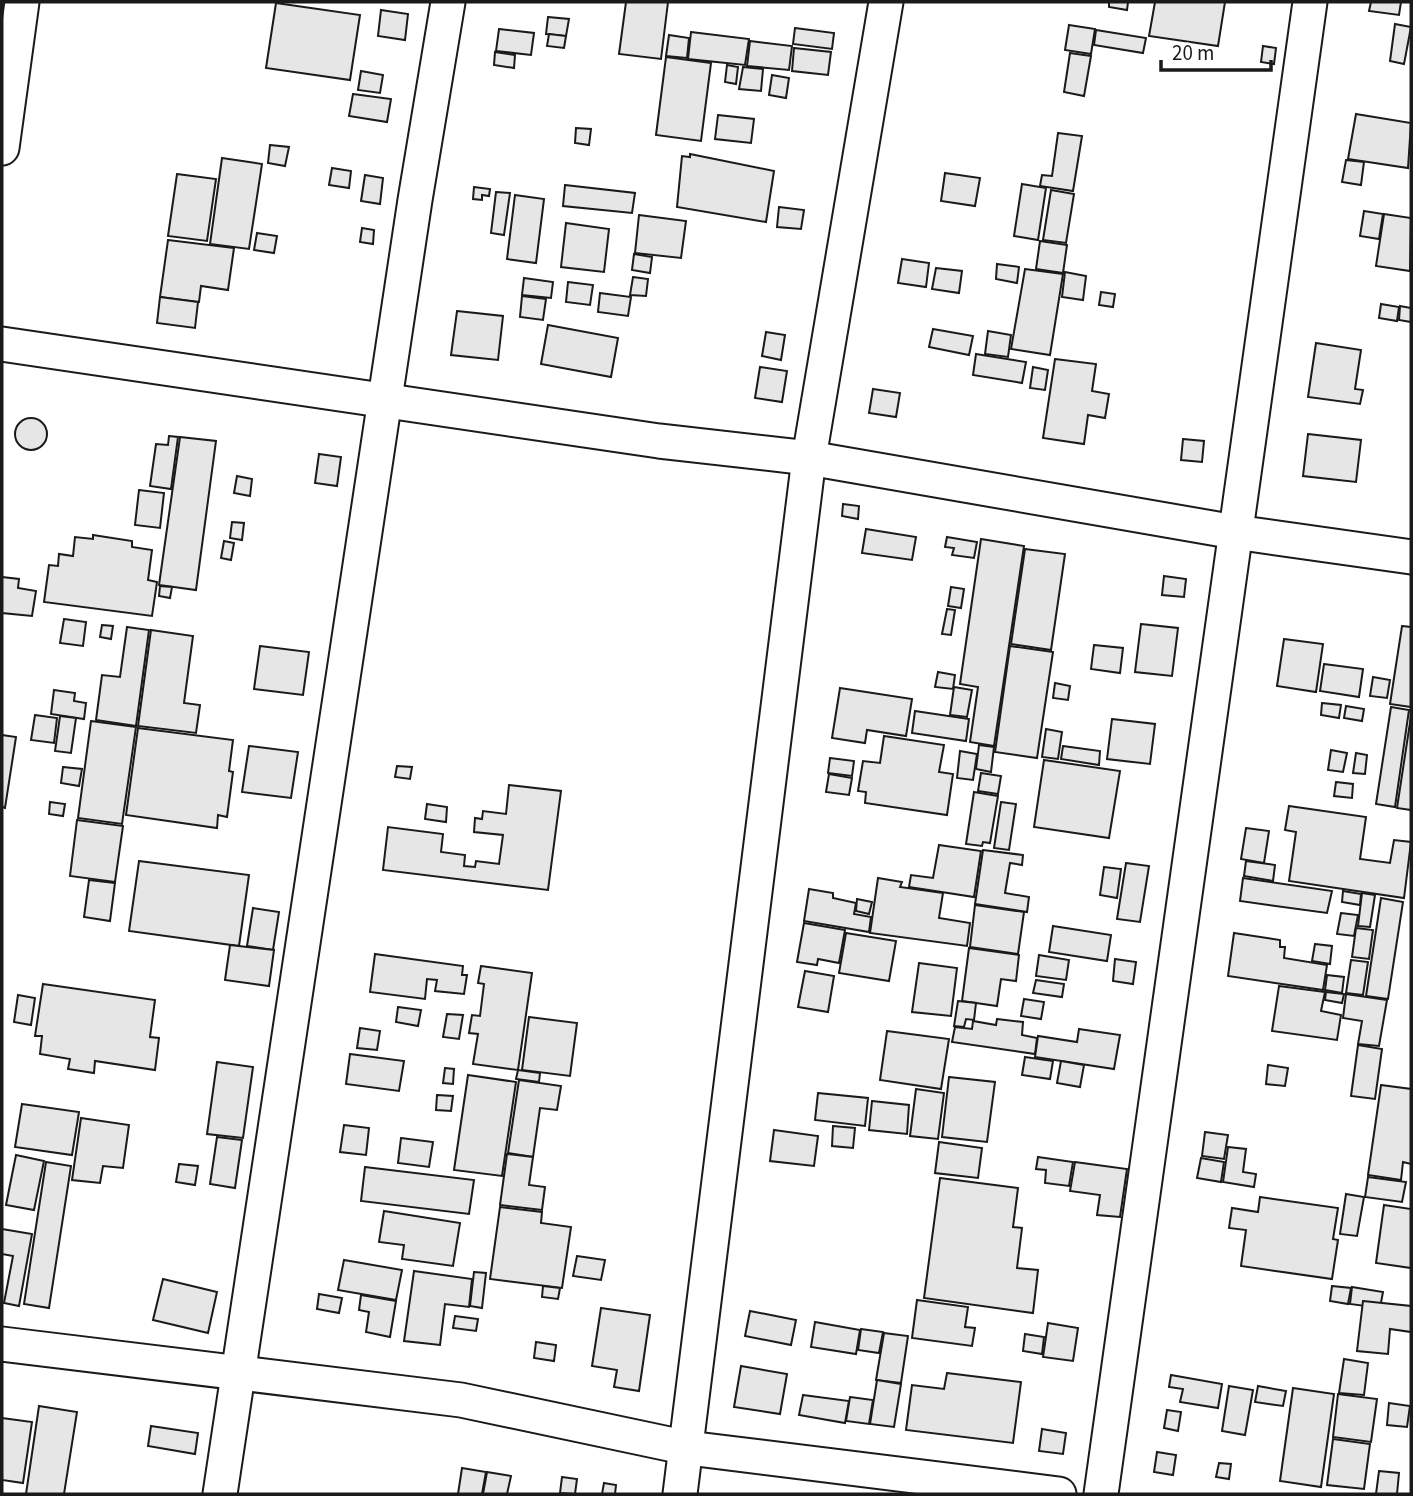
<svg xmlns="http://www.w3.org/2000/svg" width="1413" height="1496" font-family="'Source Sans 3',sans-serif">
  <rect width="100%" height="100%" fill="#fff"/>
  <!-- building -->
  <g fill="#e6e6e6" stroke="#1a1a1a" stroke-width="2">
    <polygon points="626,2 668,2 661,59 619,54"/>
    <polygon points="1109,2 1128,2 1127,10 1109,7"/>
    <polygon points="1155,2 1225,2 1218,46 1149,36"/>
    <polygon points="1371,2 1401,2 1399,15 1369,11"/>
    <polygon points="276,3 360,15 350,80 266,68"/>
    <polygon points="381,10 408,14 405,40 378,36"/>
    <polygon points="548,17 569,19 566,36 546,34"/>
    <polygon points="1395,24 1411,27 1404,64 1390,61"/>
    <polygon points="1069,25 1095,29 1091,54 1065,50"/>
    <polygon points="795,28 834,33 832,49 793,44"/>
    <polygon points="499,29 534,33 531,55 496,51"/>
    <polygon points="1096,30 1146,38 1143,53 1094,45"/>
    <polygon points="691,32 749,39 745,65 688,59"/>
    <polygon points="549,34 566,36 564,48 547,46"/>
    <polygon points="669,35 689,38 687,58 666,56"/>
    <polygon points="750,41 792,46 789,70 747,66"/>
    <polygon points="1263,46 1276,48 1274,64 1261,62"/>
    <polygon points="794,48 831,52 828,75 792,71"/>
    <polygon points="495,52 515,55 514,68 494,65"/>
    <polygon points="1070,53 1091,56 1084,96 1064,92"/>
    <polygon points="666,57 711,63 701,141 656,135"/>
    <polygon points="727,65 738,67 736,84 725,82"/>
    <polygon points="743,67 763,69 761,91 739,89"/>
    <polygon points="361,71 383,75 380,93 358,90"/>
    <polygon points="772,75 789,78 786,98 769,95"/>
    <polygon points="353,94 391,99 387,122 349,116"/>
    <polygon points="1356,114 1411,123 1408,168 1348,159"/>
    <polygon points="718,115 754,119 751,143 715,139"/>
    <polygon points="576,128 591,129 589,145 575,143"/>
    <polygon points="1058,133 1082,136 1073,191 1040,186 1042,175 1052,176"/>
    <polygon points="270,145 289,147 285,166 268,163"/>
    <polygon points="690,154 774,171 766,222 677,207 682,156 690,157"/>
    <polygon points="222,158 262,164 249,249 210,244"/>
    <polygon points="1346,160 1364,162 1361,185 1342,182"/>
    <polygon points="332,168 351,171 349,188 329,185"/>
    <polygon points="945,173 980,178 975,206 941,201"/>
    <polygon points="177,174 216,179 207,241 168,236"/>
    <polygon points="365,175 383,178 380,204 361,201"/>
    <polygon points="1022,184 1046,188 1038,240 1014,236"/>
    <polygon points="565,185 635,193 632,213 563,206"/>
    <polygon points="474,187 490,189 489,196 482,195 482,200 473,199"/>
    <polygon points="1051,190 1074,194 1066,243 1043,240"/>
    <polygon points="496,192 510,193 504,235 491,233"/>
    <polygon points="515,195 544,199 536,263 507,259"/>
    <polygon points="779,207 804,210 801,229 777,227"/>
    <polygon points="1364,211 1383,214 1379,239 1360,236"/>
    <polygon points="1384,214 1411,218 1410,271 1376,266"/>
    <polygon points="639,215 686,221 681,258 635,253"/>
    <polygon points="566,223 609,229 604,272 561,267"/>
    <polygon points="362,228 374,230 373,244 360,242"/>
    <polygon points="257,233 277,236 274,253 254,250"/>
    <polygon points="168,240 234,248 228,290 201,286 199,302 160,297"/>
    <polygon points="1040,241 1067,245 1063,273 1036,269"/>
    <polygon points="634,254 652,257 650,273 632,270"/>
    <polygon points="902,259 929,263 926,287 898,283"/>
    <polygon points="997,264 1019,267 1017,283 996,279"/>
    <polygon points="936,268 962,271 959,293 932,289"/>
    <polygon points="1025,269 1063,274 1050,355 1011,349"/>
    <polygon points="1065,272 1086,276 1083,300 1062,297"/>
    <polygon points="633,277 648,279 646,296 630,295"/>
    <polygon points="524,278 553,282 551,298 522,295"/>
    <polygon points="568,282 593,285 590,305 566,302"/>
    <polygon points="1101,292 1115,294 1113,307 1099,305"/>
    <polygon points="600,293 631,297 628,316 598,312"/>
    <polygon points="522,296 546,299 543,320 520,317"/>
    <polygon points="160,297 198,302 195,328 157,323"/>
    <polygon points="1381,304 1399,307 1397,321 1379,318"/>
    <polygon points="1400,306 1411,308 1411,322 1399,320"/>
    <polygon points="457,311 503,316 498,360 451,355"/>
    <polygon points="548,325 618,338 611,377 541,364"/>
    <polygon points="933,329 973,336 969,355 929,347"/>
    <polygon points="988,331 1011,335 1008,357 985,354"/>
    <polygon points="766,332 785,335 781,360 762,356"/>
    <polygon points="1316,343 1361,350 1355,389 1363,390 1360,404 1308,397"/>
    <polygon points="976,354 1026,362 1022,383 973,375"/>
    <polygon points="1055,359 1096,364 1092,391 1109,394 1105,418 1088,415 1084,444 1043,438"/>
    <polygon points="760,367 787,371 782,402 755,398"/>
    <polygon points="1033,367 1048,370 1045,390 1030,388"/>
    <polygon points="873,389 900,393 896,417 869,413"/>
    <circle cx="31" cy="434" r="16"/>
    <polygon points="1308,434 1361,440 1356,482 1303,476"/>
    <polygon points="169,436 178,437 171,489 150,486 156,444 168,445"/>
    <polygon points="180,437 216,441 196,590 159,585"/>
    <polygon points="1183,439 1204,441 1202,462 1181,460"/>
    <polygon points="319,454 341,457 337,486 315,483"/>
    <polygon points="237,476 252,479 250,496 234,493"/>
    <polygon points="139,490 164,493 160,528 135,525"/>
    <polygon points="843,504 859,506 858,519 842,516"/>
    <polygon points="232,522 244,523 242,540 230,538"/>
    <polygon points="866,529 916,537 912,560 862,553"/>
    <polygon points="93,535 132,541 132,547 152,550 148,580 157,582 152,616 44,602 49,565 58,566 59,554 73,556 75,537 93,539"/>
    <polygon points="947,537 977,542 974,558 952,555 954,548 945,547"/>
    <polygon points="981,539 1024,546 994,746 970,742 978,687 960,684"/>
    <polygon points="224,541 234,543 231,560 221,558"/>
    <polygon points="1025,549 1065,554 1051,650 1011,644"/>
    <polygon points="1164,576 1186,579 1184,597 1162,595"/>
    <polygon points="2,577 19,579 18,588 36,591 32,616 2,613"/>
    <polygon points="160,586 172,587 170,598 159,596"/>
    <polygon points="951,587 964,589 961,608 948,606"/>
    <polygon points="947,609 955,610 951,635 942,634"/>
    <polygon points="64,619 86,622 83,646 60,643"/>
    <polygon points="1141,624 1178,628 1172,676 1135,672"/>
    <polygon points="102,625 113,626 111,639 100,637"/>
    <polygon points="1402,626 1411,627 1411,707 1390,704"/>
    <polygon points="127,627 149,630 136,726 96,720 102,675 120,677"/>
    <polygon points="151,630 193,636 184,703 200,705 196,733 138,726"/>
    <polygon points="1284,639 1323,644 1316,692 1277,686"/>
    <polygon points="1094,645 1123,648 1120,673 1091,669"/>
    <polygon points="260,646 309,652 303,695 254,689"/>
    <polygon points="1010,646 1053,652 1037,758 995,752"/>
    <polygon points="1324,664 1363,669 1359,697 1320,691"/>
    <polygon points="938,672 955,675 953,689 935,687"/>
    <polygon points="1373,677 1390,680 1387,698 1370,696"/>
    <polygon points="1055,683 1070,686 1068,700 1053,698"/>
    <polygon points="954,687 972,690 967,717 950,715"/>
    <polygon points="840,688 912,699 906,736 867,730 865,743 832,738"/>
    <polygon points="54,690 75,693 74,701 86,703 84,719 51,714"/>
    <polygon points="1322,703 1341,705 1339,718 1321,715"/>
    <polygon points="1346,706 1364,709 1362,721 1344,718"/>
    <polygon points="1391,707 1409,710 1395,807 1376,804"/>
    <polygon points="915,711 969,719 966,741 912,733"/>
    <polygon points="35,715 57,718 54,743 31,740"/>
    <polygon points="60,716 76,718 71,753 55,751"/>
    <polygon points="1411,716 1411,810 1397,808"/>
    <polygon points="1112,719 1155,724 1150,764 1107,759"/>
    <polygon points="91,721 136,727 122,824 78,818"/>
    <polygon points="138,728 233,740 229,771 233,772 227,817 218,815 217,828 126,815"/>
    <polygon points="1046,729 1062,732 1058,759 1042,757"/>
    <polygon points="2,735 16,737 5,808 2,807"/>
    <polygon points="884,736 944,745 939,772 953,774 947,815 865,803 866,792 858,791 863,761 880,763"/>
    <polygon points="979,745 994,747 991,772 976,769"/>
    <polygon points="249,746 298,752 291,798 242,792"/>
    <polygon points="1063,746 1100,751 1099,765 1061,759"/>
    <polygon points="1331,750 1347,753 1343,772 1328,770"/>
    <polygon points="960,751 977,754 973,780 957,778"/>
    <polygon points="1356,753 1367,755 1365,774 1353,773"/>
    <polygon points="830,758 854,761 852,776 828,773"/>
    <polygon points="1044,760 1120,771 1109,838 1034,827"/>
    <polygon points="397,766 412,767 410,779 395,777"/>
    <polygon points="63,767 82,769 79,786 61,783"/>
    <polygon points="981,773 1001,776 998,794 978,791"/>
    <polygon points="829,774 852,778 849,795 826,792"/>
    <polygon points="1336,782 1353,784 1352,798 1334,796"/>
    <polygon points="509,785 561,791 548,890 383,870 388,827 443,834 441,852 465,855 464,866 475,867 476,861 499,864 503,835 474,832 475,818 482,819 483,811 506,814"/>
    <polygon points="974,792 998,796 990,843 983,842 982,846 966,844"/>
    <polygon points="50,802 65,804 63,816 49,814"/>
    <polygon points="1001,802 1016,804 1009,850 994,848"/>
    <polygon points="427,804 447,807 446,822 425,819"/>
    <polygon points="1289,806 1366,817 1360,859 1390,863 1394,840 1411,842 1404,898 1289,881 1296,832 1285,830"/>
    <polygon points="77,820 123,826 115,882 70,876"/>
    <polygon points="1246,828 1269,831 1264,863 1241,859"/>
    <polygon points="939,845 981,851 974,897 909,887 911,875 933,878"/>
    <polygon points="983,850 1023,855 1022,865 1010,863 1005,893 1029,897 1027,912 975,904"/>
    <polygon points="139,861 249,875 239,946 129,931"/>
    <polygon points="1246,861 1275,865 1273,881 1244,876"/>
    <polygon points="1126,863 1149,866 1140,922 1117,919"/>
    <polygon points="1104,867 1121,869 1117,898 1100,895"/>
    <polygon points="878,878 902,882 900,887 943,893 939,918 970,923 967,946 870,933"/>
    <polygon points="1243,878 1332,891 1327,913 1240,901"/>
    <polygon points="89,880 115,883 110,921 84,917"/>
    <polygon points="809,889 833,893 833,898 856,903 854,914 871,917 869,932 804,921"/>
    <polygon points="1343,891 1361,894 1360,905 1342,902"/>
    <polygon points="1362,893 1375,895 1370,927 1358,926"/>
    <polygon points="1381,898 1403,902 1388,999 1366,996"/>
    <polygon points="857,899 872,902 869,914 856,911"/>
    <polygon points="975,905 1024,912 1018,954 970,947"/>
    <polygon points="253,908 279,912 273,950 247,946"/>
    <polygon points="1341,913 1358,915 1354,936 1337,934"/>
    <polygon points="804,923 845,930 839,963 818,959 817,965 797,962"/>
    <polygon points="1053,926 1111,935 1107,961 1049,952"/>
    <polygon points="1356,928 1373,930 1369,959 1352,957"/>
    <polygon points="846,933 896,941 889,981 839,973"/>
    <polygon points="1234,933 1280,940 1280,947 1285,947 1284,958 1327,965 1323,990 1228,976"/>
    <polygon points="1315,944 1332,946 1330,964 1312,961"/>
    <polygon points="230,945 274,950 269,986 225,980"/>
    <polygon points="969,948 1019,955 1016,981 1001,979 997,1006 962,1001"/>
    <polygon points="375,954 463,966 462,975 467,975 464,994 435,991 437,980 427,979 425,999 370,992"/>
    <polygon points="1039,955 1069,960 1066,980 1036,976"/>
    <polygon points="1115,959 1136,962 1133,984 1113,981"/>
    <polygon points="1351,960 1368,962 1363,995 1346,993"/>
    <polygon points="919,963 957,968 951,1016 912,1012"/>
    <polygon points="481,966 532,973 518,1070 473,1064 478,1034 469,1033 472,1015 480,1016 484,984 478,983"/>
    <polygon points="805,971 834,976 828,1012 798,1007"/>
    <polygon points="1327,975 1344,977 1342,993 1325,990"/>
    <polygon points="1036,980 1064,984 1062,997 1033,993"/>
    <polygon points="43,984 155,1000 150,1037 159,1038 155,1070 95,1061 94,1073 68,1069 70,1059 40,1054 42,1036 35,1036"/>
    <polygon points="1279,986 1325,992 1321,1011 1341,1015 1337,1040 1272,1031"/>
    <polygon points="1326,992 1344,994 1342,1003 1325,1000"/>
    <polygon points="1346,994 1387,1000 1379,1046 1358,1044 1362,1021 1343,1018"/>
    <polygon points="18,995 35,998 31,1025 14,1022"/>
    <polygon points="1024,999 1044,1002 1041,1019 1021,1016"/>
    <polygon points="958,1001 976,1003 974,1020 966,1019 964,1027 954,1026"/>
    <polygon points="398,1007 421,1010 418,1026 396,1022"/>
    <polygon points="447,1014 463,1015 459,1039 443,1037"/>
    <polygon points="529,1017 577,1023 570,1076 522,1070"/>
    <polygon points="997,1019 1023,1022 1022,1035 1037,1038 1035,1054 952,1042 955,1027 972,1029 973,1021 996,1025"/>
    <polygon points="360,1028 380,1031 377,1050 357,1048"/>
    <polygon points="1079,1029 1120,1035 1114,1069 1035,1057 1038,1036 1077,1042"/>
    <polygon points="887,1031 949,1039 941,1089 880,1080"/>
    <polygon points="1358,1045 1382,1049 1375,1099 1351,1096"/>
    <polygon points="350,1054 404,1061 399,1091 346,1084"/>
    <polygon points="1025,1057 1053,1061 1050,1079 1022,1075"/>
    <polygon points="1061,1061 1084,1065 1080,1087 1057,1083"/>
    <polygon points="217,1062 253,1067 243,1138 207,1134"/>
    <polygon points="1268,1065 1288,1068 1285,1086 1266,1084"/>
    <polygon points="445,1068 454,1069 453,1084 443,1083"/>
    <polygon points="518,1070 540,1073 539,1082 516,1079"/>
    <polygon points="468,1075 516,1082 502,1176 454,1170"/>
    <polygon points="949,1077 995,1082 987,1142 942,1137"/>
    <polygon points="519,1080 561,1086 557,1110 540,1108 533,1157 508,1153"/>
    <polygon points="1381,1085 1411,1089 1411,1164 1403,1162 1401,1180 1368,1175"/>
    <polygon points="916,1089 944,1093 938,1139 910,1136"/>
    <polygon points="818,1093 868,1098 865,1126 815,1120"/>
    <polygon points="437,1095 453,1096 451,1111 436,1110"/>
    <polygon points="872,1101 909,1105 907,1134 869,1130"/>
    <polygon points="22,1104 79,1112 72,1155 15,1147"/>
    <polygon points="81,1118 129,1125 123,1168 103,1166 100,1183 72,1180"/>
    <polygon points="344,1125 369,1128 366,1155 340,1152"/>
    <polygon points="833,1126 855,1128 853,1148 832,1146"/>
    <polygon points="774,1130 818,1136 814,1166 770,1161"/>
    <polygon points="1205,1132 1228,1135 1224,1159 1202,1156"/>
    <polygon points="217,1137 242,1140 235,1188 210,1184"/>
    <polygon points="401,1138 433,1142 429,1167 398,1163"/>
    <polygon points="939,1142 982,1148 978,1178 935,1173"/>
    <polygon points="1228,1147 1246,1149 1243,1172 1256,1174 1254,1187 1223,1182"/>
    <polygon points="507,1154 533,1157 529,1185 545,1187 542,1210 500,1205"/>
    <polygon points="16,1155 44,1161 34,1210 6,1205"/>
    <polygon points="1038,1157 1073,1162 1069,1186 1045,1183 1046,1170 1036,1169"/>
    <polygon points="1201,1158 1224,1162 1221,1182 1197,1178"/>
    <polygon points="46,1162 71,1166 49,1308 24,1304"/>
    <polygon points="1075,1162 1127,1169 1120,1217 1097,1215 1100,1195 1070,1191"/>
    <polygon points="179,1164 198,1166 195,1185 176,1182"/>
    <polygon points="365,1167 474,1180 469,1214 361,1201"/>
    <polygon points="1368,1177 1406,1182 1402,1202 1365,1197"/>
    <polygon points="940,1178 1018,1188 1013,1227 1022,1228 1017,1268 1038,1270 1033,1313 924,1298"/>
    <polygon points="1346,1194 1364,1197 1357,1236 1340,1234"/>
    <polygon points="1260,1197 1338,1208 1333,1239 1338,1240 1332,1279 1241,1266 1246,1230 1229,1228 1232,1208 1258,1212"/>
    <polygon points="1384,1205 1411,1209 1411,1268 1376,1263"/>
    <polygon points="500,1207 542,1212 541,1223 571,1227 562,1288 490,1279"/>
    <polygon points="384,1211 460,1223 453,1266 402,1259 404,1245 379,1242"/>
    <polygon points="2,1229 32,1234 19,1306 4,1303 13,1256 2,1254"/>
    <polygon points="577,1256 605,1260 601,1280 573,1276"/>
    <polygon points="344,1260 402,1270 396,1300 338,1290"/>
    <polygon points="414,1271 472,1279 469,1307 445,1304 440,1345 404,1341"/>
    <polygon points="474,1272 486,1273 482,1308 470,1306"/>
    <polygon points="163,1279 217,1292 208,1333 153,1320"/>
    <polygon points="543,1286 560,1288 558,1299 542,1297"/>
    <polygon points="1332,1286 1351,1288 1348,1304 1330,1301"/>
    <polygon points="1352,1287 1383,1292 1380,1308 1350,1304"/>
    <polygon points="319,1294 342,1298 339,1313 317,1309"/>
    <polygon points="361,1295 396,1301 390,1337 366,1332 369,1312 359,1310"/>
    <polygon points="917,1300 968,1307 965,1327 975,1328 972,1346 912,1338"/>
    <polygon points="1363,1301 1411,1306 1411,1332 1390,1329 1388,1354 1357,1351"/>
    <polygon points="601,1308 650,1315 639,1391 614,1387 617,1370 592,1366"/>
    <polygon points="750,1311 796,1320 791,1345 745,1336"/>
    <polygon points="455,1316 478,1319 476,1331 453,1328"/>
    <polygon points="815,1322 860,1330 856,1354 811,1347"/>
    <polygon points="1048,1323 1078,1328 1073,1361 1043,1357"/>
    <polygon points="861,1329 883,1332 879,1353 858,1350"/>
    <polygon points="884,1333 908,1336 901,1383 876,1380"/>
    <polygon points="1025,1334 1044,1337 1042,1354 1023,1351"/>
    <polygon points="536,1342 556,1345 554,1361 534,1358"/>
    <polygon points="1344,1359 1368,1363 1364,1395 1339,1393"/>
    <polygon points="741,1366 787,1374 780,1414 734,1407"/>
    <polygon points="947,1373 1021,1382 1013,1443 906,1430 912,1385 944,1389"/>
    <polygon points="1171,1375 1222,1384 1218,1408 1180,1402 1183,1389 1169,1387"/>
    <polygon points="877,1380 901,1384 894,1427 870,1424"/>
    <polygon points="1229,1386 1253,1390 1245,1435 1222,1431"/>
    <polygon points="1258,1386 1286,1391 1283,1406 1255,1402"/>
    <polygon points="1293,1388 1334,1394 1321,1487 1280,1481"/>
    <polygon points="1338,1394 1377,1399 1371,1442 1333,1437"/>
    <polygon points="803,1395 849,1401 845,1423 799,1415"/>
    <polygon points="850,1397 873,1400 869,1424 846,1421"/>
    <polygon points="1389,1403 1410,1406 1407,1427 1387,1425"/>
    <polygon points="39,1406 77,1412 64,1494 26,1494"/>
    <polygon points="1167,1410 1181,1412 1178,1431 1164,1428"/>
    <polygon points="2,1418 32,1422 23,1483 2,1480"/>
    <polygon points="151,1426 198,1433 195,1454 148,1446"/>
    <polygon points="1042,1429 1066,1433 1063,1454 1039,1451"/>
    <polygon points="1333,1439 1370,1444 1364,1489 1327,1485"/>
    <polygon points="1157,1452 1176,1455 1173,1475 1154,1472"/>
    <polygon points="1219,1463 1231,1464 1229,1479 1216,1477"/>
    <polygon points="462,1468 486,1472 482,1494 458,1494"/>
    <polygon points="1379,1471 1399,1473 1397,1494 1376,1494"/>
    <polygon points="487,1472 511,1476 507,1494 483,1494"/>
    <polygon points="562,1477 577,1479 575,1494 560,1493"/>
    <polygon points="604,1483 616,1485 615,1494 602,1494"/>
  </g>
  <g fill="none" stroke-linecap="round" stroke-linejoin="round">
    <defs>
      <g id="street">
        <polyline points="2,148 22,2"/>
        <polyline points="2,344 659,441 809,458 1235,532 1411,557"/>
        <polyline points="2,1344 461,1400 688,1448 1059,1494"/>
        <polyline points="220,1494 415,200 448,2"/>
        <polyline points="680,1494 809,458 886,2"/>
        <polyline points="1101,1494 1310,2"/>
      </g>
    </defs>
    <!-- street casing -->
    <use href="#street" stroke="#1a1a1a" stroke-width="37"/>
    <!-- street -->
    <use href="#street" stroke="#fff" stroke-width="33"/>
  </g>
  <!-- border -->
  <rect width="1413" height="1496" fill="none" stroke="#1a1a1a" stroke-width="7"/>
  <!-- scale -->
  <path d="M1161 60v10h110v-10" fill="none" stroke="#1a1a1a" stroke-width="3.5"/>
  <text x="1172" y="60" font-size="21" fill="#1a1a1a" stroke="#ffffff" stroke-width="5" paint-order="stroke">20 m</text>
</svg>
